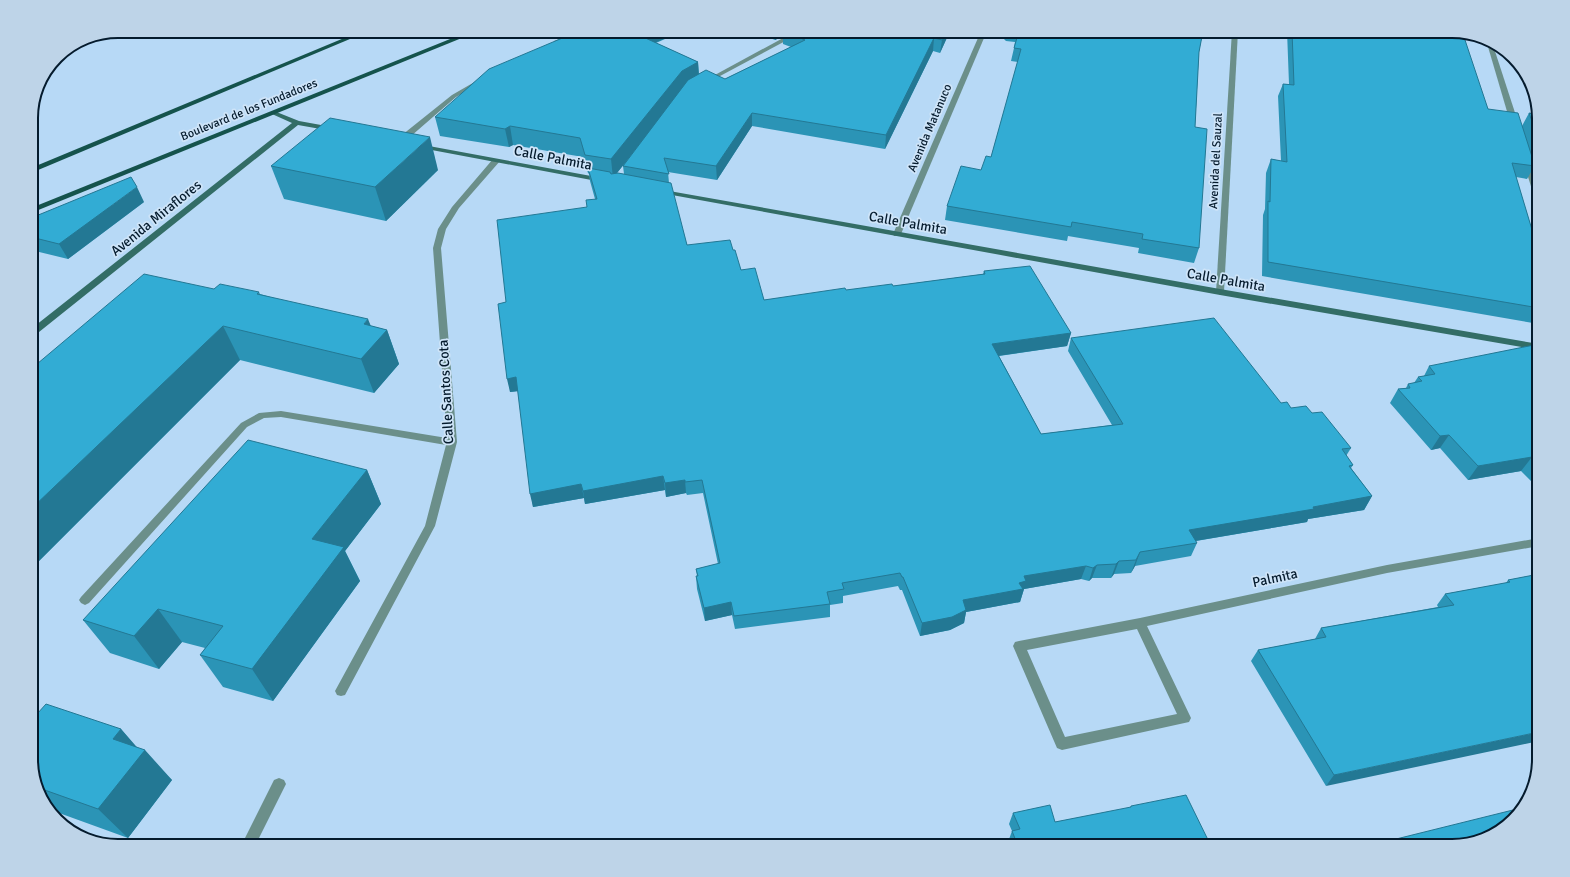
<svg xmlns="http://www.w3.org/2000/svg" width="1570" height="877" font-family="Signika,sans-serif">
  <rect width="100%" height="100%" fill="#b7d9f6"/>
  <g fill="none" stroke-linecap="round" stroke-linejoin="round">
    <!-- lane -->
    <g fill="#6b8f8a" fill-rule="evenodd">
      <polygon points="569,31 576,31 566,40 554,43 554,41 562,38"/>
      <polygon points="478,80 483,81 456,97 403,143 397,143 397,139 452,95"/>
      <polygon points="493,159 499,159 500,161 459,208 446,229 441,248 457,442 435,526 345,695 341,696 337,695 335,691 425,526 446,445 281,417 264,418 247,427 89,603 85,605 81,603 79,600 81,597 241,423 259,413 281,411 447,438 433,248 438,229 452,207"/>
      <polygon points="279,778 284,780 286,784 255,846 241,846 274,780"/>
    </g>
    <!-- street -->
    <g fill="#6b8f8a" fill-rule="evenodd">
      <polygon points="796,31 804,31 707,83 702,82"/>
      <polygon points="981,31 987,31 901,234 897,236 894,236 893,234"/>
      <polygon points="1232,31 1238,31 1224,292 1220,295 1216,292"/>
      <polygon points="1486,40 1492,42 1519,125 1518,127 1512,127 1511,125"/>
      <polygon points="1524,159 1530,159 1531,161 1539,186 1539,201 1535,199 1523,161"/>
      <path d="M1539,538V546L1387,573L1147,626L1191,718L1189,722L1062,750L1057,748L1013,646L1015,642L1019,641L1140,618L1387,565ZM1137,629L1177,714L1065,737L1027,650Z"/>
    </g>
    <!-- secondary -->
    <g fill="#336d66" fill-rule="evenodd">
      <polygon points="274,111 299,121 332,127 336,129 332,131 298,125 34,336 31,337 31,329 292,123 272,114 272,112"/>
      <polygon points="418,144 602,178 606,180 602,182 421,148 418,148"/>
      <polygon points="658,189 1220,289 1539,344 1539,350 1220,295 661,193 658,193"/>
    </g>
    <!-- primary -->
    <g fill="#15534c" fill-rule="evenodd">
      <polygon points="361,31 369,31 31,173 31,168"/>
      <polygon points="470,31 479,31 31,213 31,208"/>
    </g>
  </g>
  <!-- wall -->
  <g fill="#2b94b6" fill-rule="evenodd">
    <path d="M579,31H683L656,43L698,62L699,74L725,79L791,47L783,44V36L775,40L753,31H950L940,53L933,51L885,149L752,126L717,180L668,172L669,183L687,245L733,250L741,270L764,300L846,290L893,286L969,276L983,274L984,271L1071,333L1067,346L999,356L1041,434L1112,425L1068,351L1071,338L1281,403L1291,408L1312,413L1351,448L1346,456L1353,465L1351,468L1372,496L1364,510L1308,519L1307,522L1196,541L1197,543L1191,556L1135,566L1131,573L1114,574L1111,578H1092L1089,581L1081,579L1024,589L1020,602L966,612L964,623L950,630L920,636L902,590H900L898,586L843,596V603L830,605V617L735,629L732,615L705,621L697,589L696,576H697L696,569L718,564L703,493L687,495L686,493L666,497L665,490L585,504L584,498L533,507L518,391L510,392L506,302L587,207L595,199L590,181L589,174L588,173L583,157L513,145L509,147L440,136L435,117ZM626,162L623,166L624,174L617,173Z"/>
    <polygon points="996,31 1203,31 1199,52 1195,127 1199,248 1194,263 1138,253 1139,248 1068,236 1067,241 945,220 947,206 981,170 991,157 1018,62 1011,61 1014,48 1015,42 1006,41"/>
    <polygon points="1287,31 1452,31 1488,109 1522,126 1529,113 1539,115 1539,180 1534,167 1527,179 1516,177 1539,253 1539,324 1262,276 1263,215 1265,209 1266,173 1271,159 1281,161 1278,96 1283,84 1289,84"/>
    <polygon points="271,166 438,170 386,221 284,199"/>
    <polygon points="144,202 68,259 31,250 31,218"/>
    <polygon points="214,289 259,292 260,294 371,326 387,330 399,364 374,393 240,360 31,569 31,369"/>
    <polygon points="1539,350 1539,489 1521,471 1468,480 1440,448 1431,450 1390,403 1398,389 1406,388 1408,384 1414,383 1418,377 1424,376 1429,366"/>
    <polygon points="367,470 381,504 345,551 360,581 273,701 223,687 200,655 205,648 182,642 159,669 110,653 83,620"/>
    <polygon points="1539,574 1326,786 1251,661 1258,650 1315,639 1321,628 1438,607 1437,605 1445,594 1506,583 1508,580"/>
    <polygon points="37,714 121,729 136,747 172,780 128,838 48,809 46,807 31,764"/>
    <polygon points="1131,806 1211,846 1010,846 1008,842 1012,831 1009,824 1013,813 1055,822 1130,808"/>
  </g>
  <!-- shaded-wall -->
  <g fill="#237894">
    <polygon points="652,31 683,31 642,48 641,36"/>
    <polygon points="775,31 783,31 783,36 775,40"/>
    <polygon points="946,31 950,31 940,53 942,40"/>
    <polygon points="934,38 933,51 885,149 886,135"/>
    <polygon points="698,62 699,80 683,89 613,178 611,159 682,71"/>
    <polygon points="752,113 752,126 717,180 716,166"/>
    <polygon points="510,126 513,145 509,147 505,129"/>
    <polygon points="430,137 438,170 386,221 375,187"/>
    <polygon points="137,187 144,202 68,259 59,244"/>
    <polygon points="368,319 377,341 387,330 399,364 374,393 361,359 364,324"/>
    <polygon points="223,326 240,360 31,569 31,509"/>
    <polygon points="1071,333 1067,346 990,357 992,344"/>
    <polygon points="516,377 519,391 510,392 507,379"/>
    <polygon points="1449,435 1440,448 1431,450 1440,436"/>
    <polygon points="1532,457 1521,471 1468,480 1478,466"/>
    <polygon points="367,470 381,504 345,551 360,581 273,701 252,669 312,539"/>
    <polygon points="663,476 665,490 585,504 583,491"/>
    <polygon points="685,480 686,493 666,497 665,483"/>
    <polygon points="581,484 584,498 533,507 530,494"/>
    <polygon points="1372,496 1364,510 1308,519 1307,522 1183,543 1189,530 1313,507"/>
    <polygon points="1140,552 1135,566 1131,573 1136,560"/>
    <polygon points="1119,561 1114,574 1111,578 1116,564"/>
    <polygon points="1097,565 1092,578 1089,581 1093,568"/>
    <polygon points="1086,566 1081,579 1024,589 1020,602 966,612 964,623 950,630 920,636 922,623 963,600 1019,583 1024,576"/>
    <polygon points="731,602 732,615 705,621 704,608"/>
    <polygon points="158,609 182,642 159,669 134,636"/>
    <polygon points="121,729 142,753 145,750 172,780 128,838 98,809 113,739"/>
    <polygon points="1539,732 1539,741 1326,786 1334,775"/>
  </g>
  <!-- building -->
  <g fill="#32acd4" stroke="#237894">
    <polygon points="579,31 630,31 698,62 682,71 611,159 585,155 580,138 510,126 505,129 435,117 489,69"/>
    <polygon points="630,31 652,31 641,36"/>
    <polygon points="784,31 946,31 942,40 934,38 886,135 752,113 716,166 664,158 669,174 623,166 688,80 706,70 725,79 805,40"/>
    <polygon points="1019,31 1203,31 1199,52 1195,127 1207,129 1199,248 1142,239 1143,234 1072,222 1071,227 947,206 961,166 981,170 986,156 991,157 1021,49 1014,48"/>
    <polygon points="1292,31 1452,31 1463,34 1488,109 1518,113 1535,166 1512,163 1539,253 1539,308 1268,262 1268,201 1270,202 1271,159 1287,162 1283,84 1294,85"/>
    <polygon points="1529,113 1539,115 1539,141"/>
    <polygon points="330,118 430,137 375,187 271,166"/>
    <polygon points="588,168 610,172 611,174 618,173 671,183 687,245 730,240 733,250 735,250 741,270 755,268 764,300 845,288 846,290 892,284 893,286 969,276 985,274 984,271 1030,266 1071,333 992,344 1041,434 1123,424 1071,338 1214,318 1281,403 1287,402 1291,408 1306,406 1312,413 1322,412 1351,448 1342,449 1353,465 1349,466 1372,496 1313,507 1314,509 1189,530 1197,543 1140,552 1136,560 1119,561 1116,564 1097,565 1093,568 1086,566 1024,576 1026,581 1019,583 1023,589 963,600 966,610 952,617 922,623 903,577 902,577 900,573 842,583 844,589 827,592 830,604 734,616 731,602 704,608 696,576 698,576 696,569 720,563 702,480 685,482 685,480 665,483 663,476 583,491 581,484 530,494 516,377 507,379 498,304 506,302 497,220 587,207 586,200 597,199"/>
    <polygon points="131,177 137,187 59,244 31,237 31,218"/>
    <polygon points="144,274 214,289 220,284 259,292 257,294 368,319 364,324 387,330 361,359 223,326 31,509 31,369"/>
    <polygon points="1534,345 1539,350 1539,465 1532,457 1478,466 1449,435 1440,436 1398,389 1410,388 1408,384 1422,381 1418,377 1435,374 1429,366"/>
    <polygon points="248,440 367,470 312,539 344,547 252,669 200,655 223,626 158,609 134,636 83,620"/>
    <polygon points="1539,574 1539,732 1334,775 1258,650 1326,637 1321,628 1454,605 1445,594 1510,582 1508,580"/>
    <polygon points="46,704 121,729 113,739 145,750 98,809 39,788 31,764 31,713 37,714"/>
    <polygon points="1186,795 1211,846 1018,846 1012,831 1020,829 1013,813 1050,805 1055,822 1131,807 1131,806"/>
    <polygon points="1521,808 1496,834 1452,846 1372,846 1372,845"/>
  </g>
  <g text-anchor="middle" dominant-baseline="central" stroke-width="3.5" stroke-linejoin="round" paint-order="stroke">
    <!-- far-street labels -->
    <g font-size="12" fill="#051b2d" stroke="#cee4f8">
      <text transform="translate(249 110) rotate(-22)">Boulevard de los Fundadores</text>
      <text transform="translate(930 128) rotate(-67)">Avenida Matanuco</text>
      <text transform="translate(1216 161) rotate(-87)">Avenida del Sauzal</text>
    </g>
    <!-- street labels -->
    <g font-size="14" fill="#051b2d" stroke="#cee4f8">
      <text transform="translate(553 158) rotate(11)">Calle Palmita</text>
      <text transform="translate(156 218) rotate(-39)">Avenida Miraflores</text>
      <text transform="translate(908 223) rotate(10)">Calle Palmita</text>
      <text transform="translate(1226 280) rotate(10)">Calle Palmita</text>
      <text transform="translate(446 392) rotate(-93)">Calle Santos Cota</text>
      <text transform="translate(1275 578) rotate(-12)">Palmita</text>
    </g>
  </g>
  <!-- crop -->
  <path d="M0 0H1570V877H0ZM118 38H1452A80 80 0 0 1 1532 118V759A80 80 0 0 1 1452 839H118A80 80 0 0 1 38 759V118A80 80 0 0 1 118 38Z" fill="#bed4e8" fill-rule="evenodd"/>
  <path fill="none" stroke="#051b2d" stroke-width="2" d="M118 38H1452A80 80 0 0 1 1532 118V759A80 80 0 0 1 1452 839H118A80 80 0 0 1 38 759V118A80 80 0 0 1 118 38Z"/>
</svg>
